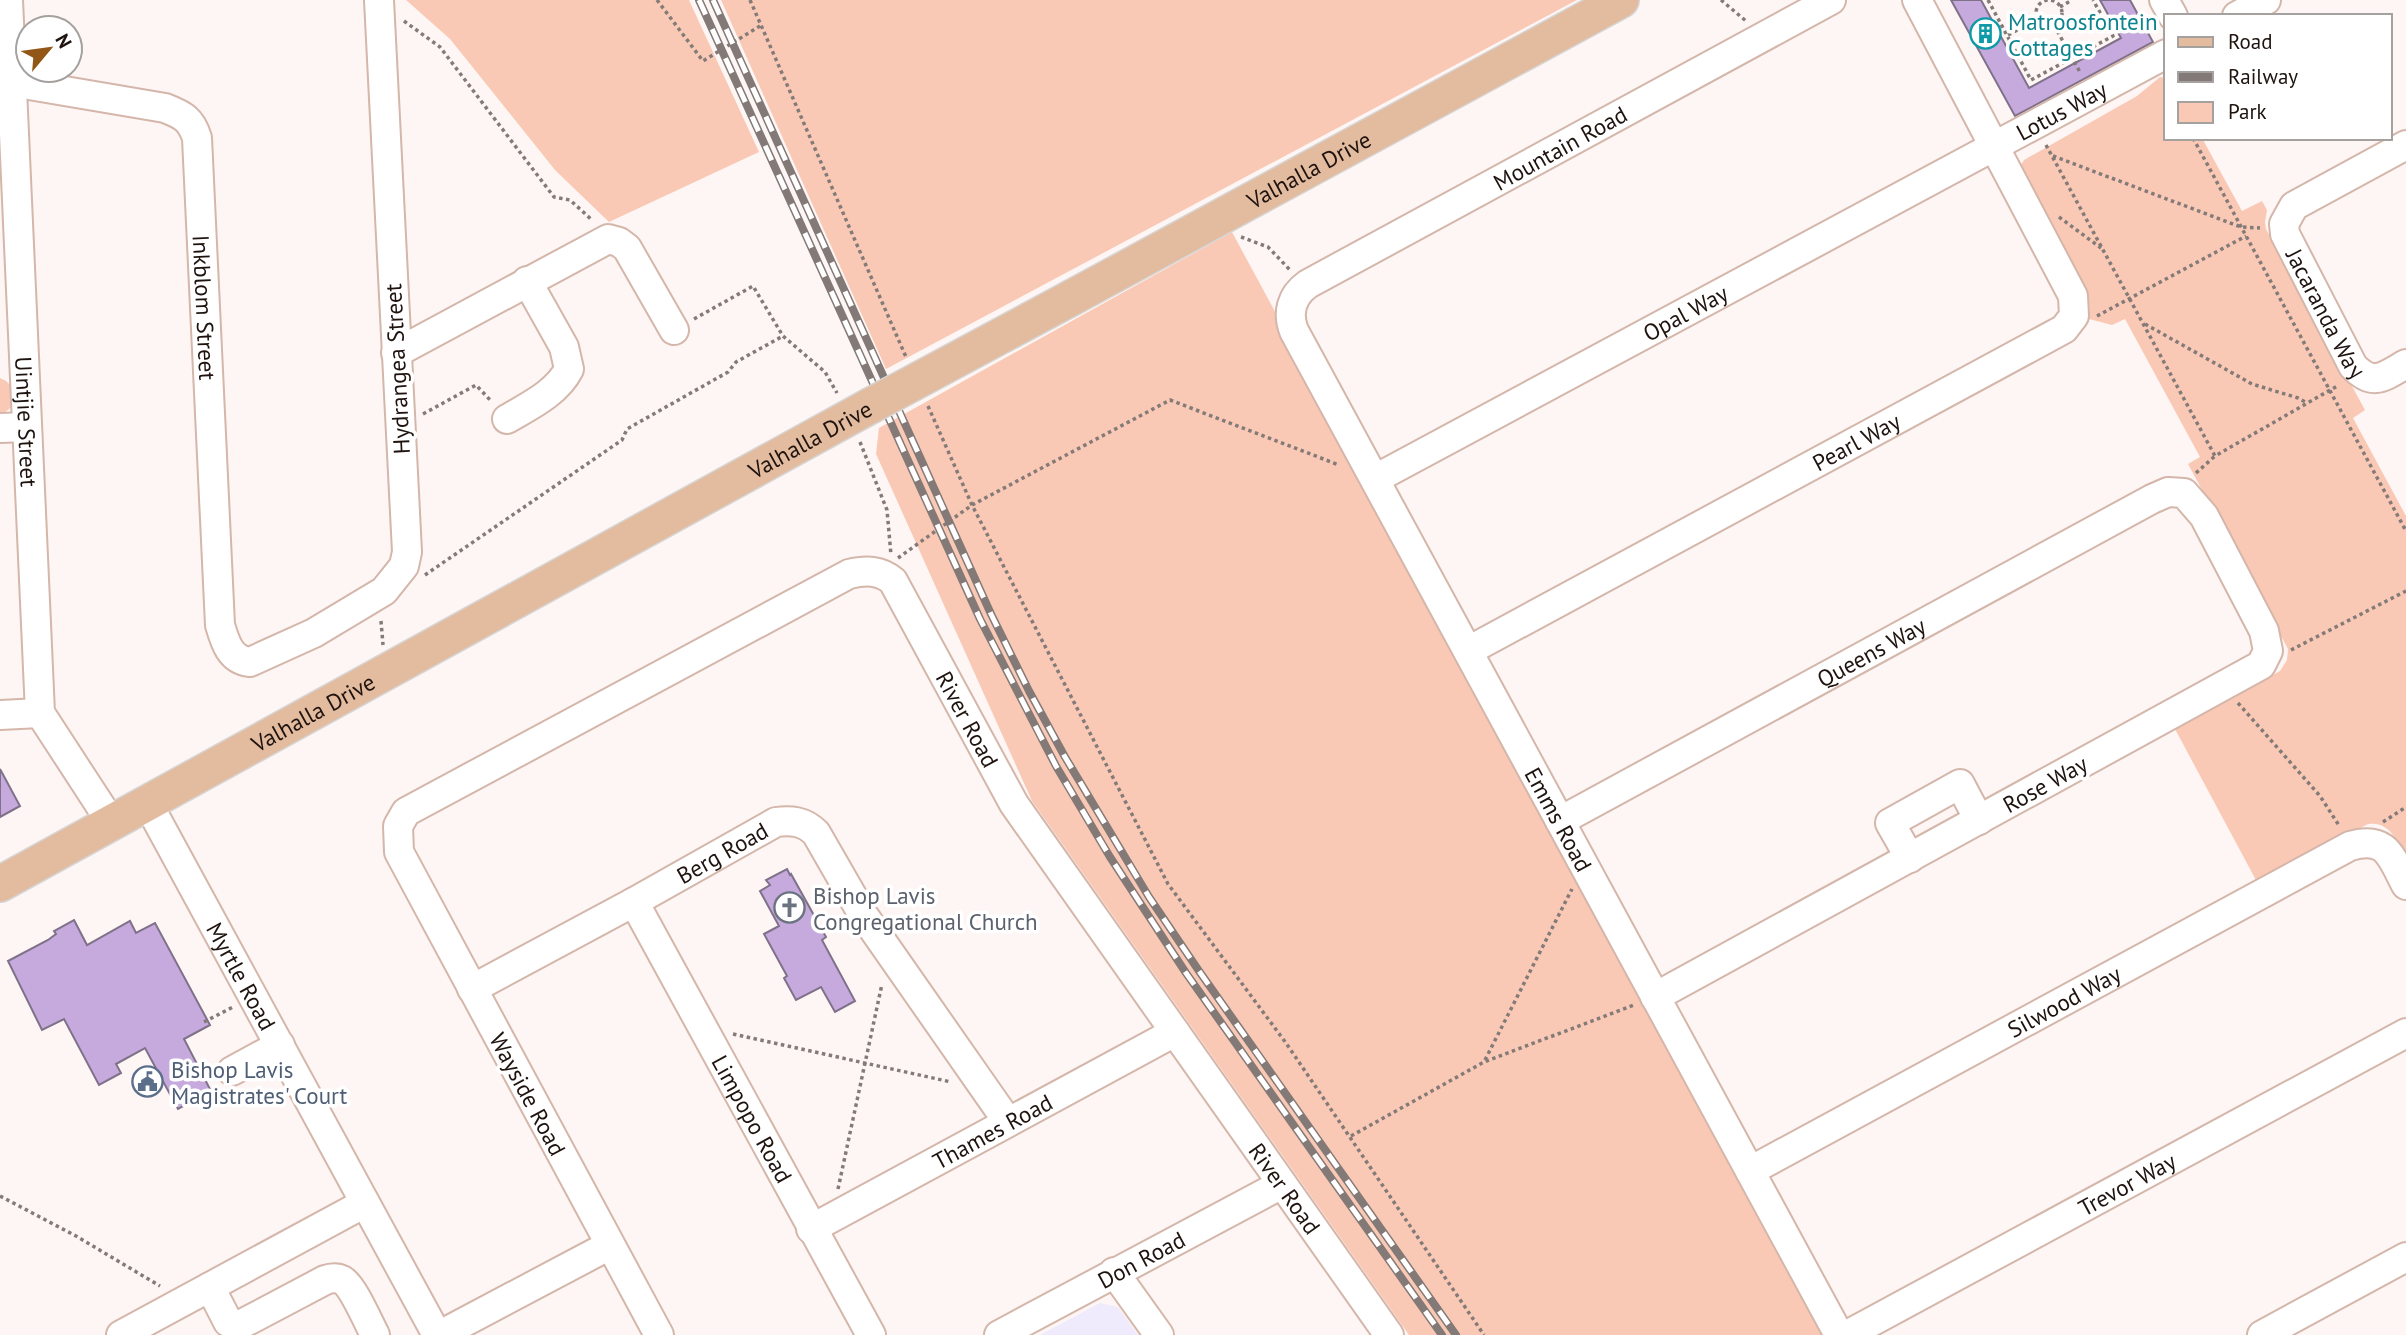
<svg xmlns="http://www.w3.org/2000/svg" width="2406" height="1335" font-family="'PT Sans',sans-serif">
  <rect width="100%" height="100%" fill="#fdf6f4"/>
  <!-- education -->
  <polygon fill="#efebfd" points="1100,1303 1118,1307 1138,1335 1040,1335"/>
  <!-- green -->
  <g fill="#fac9b6">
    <polygon points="406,0 689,0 759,152 609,222 555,170 450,39"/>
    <polygon points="721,0 1577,0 886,369"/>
    <path d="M2160,77L2166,78V138H2202L2242,211L2262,201L2267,210L2265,222L2266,229L2365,410L2353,418L2406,516V858C2397,841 2390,821 2368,824L2257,882L2175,729L2280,671L2287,660L2288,649L2188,464L2200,457L2125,319L2112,325L2089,319V308L2085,297L2017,171L2024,160L2137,96Z"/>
    <polygon points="1232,232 1828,1335 1409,1335 1032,801 876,454 879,428"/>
    <path d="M0,378C14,384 14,392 13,406L0,416Z"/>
  </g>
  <!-- building -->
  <g fill="#c7aadd" stroke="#7e7189" stroke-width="2">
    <polygon points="1951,0 1981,0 2029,88 2121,38 2100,0 2130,0 2153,42 2015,116"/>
    <polygon points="0,769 20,806 0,817"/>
    <polygon points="787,869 790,875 791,874 826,937 822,940 855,1001 835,1012 821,987 796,1000 784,978 787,976 764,934 779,926 760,891 770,885 766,880"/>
    <polygon points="74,920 87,945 130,921 136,933 155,923 210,1025 184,1039 211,1091 178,1109 145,1048 116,1064 121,1073 99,1085 64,1019 42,1030 8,961 48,940 56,934 54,931"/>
  </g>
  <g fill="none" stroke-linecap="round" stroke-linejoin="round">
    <defs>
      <g id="minor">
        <path id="s1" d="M8,0L40,713L111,822"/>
        <path id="s2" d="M1831,0L1308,284C1291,296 1287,313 1294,331L1839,1335"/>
        <polyline points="2164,0 2173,16"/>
        <polyline points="2237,16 2266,0"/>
        <path id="s3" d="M0,80L165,108C183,115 191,119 197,138L220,625C225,642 230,660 250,662L314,633L384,591L404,566L407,552L379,0"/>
        <path id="s4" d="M2406,145L2294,206L2284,224L2285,234L2353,366C2373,387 2383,377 2406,364"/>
        <polyline points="396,353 608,239 619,242 627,248 674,330"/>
        <path d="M507,419C529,406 557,393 569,369L564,347L527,281"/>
        <polyline points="0,428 27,427"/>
        <path id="s5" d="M1375,479L2166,54"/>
        <path id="s6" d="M1468,651L2064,329L2074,316L2073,296L1917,0"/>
        <polyline points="0,715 40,713"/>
        <path id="s7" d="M147,802L437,1335"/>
        <path id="s8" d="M1560,821L2152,499L2168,492L2184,493L2204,516L2264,631L2268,651L2261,665L1655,997"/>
        <polyline points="1910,858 1890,823 1960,784 1979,820"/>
        <path id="s9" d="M634,902L871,1335"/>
        <path id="s10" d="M472,989L634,902L776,822C791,820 804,821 816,833L862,913L1008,1122"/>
        <polyline points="232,1071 280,1045"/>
        <path id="s11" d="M1750,1171L2350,846C2387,835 2391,857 2406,885"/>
        <path id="s12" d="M811,1229L1175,1032"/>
        <polyline points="1114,1272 1159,1335"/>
        <path d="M210,1287L228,1322L238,1326L325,1280C331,1278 336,1277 342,1280C353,1286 368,1322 375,1335"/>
        <polyline points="121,1335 365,1203"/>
        <polyline points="440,1335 610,1245"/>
        <path id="s13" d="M659,1335L399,852L398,826L406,812L849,574C866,570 880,570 893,581L1014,804L1389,1335"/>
        <path id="s14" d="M999,1335L1282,1184"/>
        <path id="s15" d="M1847,1335L2406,1033"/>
        <polyline points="2262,1335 2406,1257"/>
      </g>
      <g id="major">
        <path id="s16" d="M1073,297L1621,0"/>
        <path id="s17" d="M0,884L870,406"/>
      </g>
    </defs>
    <!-- minor casing -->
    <use href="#minor" stroke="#d4b6aa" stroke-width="32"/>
    <!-- major casing -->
    <use href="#major" stroke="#d6d5d4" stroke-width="38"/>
    <!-- path -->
    <g stroke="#847b78" stroke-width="3.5" stroke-dasharray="3.5 3.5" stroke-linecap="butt">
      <polyline points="657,0 703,61 760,26"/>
      <polyline points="750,0 906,357"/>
      <polyline points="1721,0 1746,21"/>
      <polyline points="1988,0 2031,80 2113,36 2093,0"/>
      <circle cx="2049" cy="13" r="13"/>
      <polyline points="2060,7 2072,0"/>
      <polyline points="404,21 440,47 554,197 570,200 592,220"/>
      <polyline points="2054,25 2081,74"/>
      <polyline points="2008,35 2038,19"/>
      <polyline points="2193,138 2406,531"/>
      <polyline points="2046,145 2215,456 2339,385"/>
      <polyline points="2053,156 2241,227 2260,228"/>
      <polyline points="2059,217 2101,248"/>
      <polyline points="1241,237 1268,247 1291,271"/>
      <polyline points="2097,316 2246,236"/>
      <polyline points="694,319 753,286 783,336 825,372 837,393"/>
      <polyline points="2145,324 2252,384 2298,398 2307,403"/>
      <polyline points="928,406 972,505 1168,884 1286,1043 1484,1335"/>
      <polyline points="423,414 476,385 492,402"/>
      <polyline points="860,442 887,510 891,555"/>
      <polyline points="2196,473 2215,456"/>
      <polyline points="898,558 972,505 1170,400 1339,465"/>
      <polyline points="425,575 622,440 627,429 728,372 736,362 783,336"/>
      <polyline points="381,621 383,645"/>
      <polyline points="2291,650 2406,591"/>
      <polyline points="2238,703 2320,796 2340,827"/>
      <polyline points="2383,822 2406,807"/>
      <polyline points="204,1022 233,1007"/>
      <polyline points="733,1034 951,1082"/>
      <polyline points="1485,1060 1572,889"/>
      <polyline points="1351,1136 1484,1062 1634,1005"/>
      <polyline points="838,1189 882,984"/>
      <polyline points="0,1196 76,1236 160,1286"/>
    </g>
    <!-- minor -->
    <use href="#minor" stroke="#fff" stroke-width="28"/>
    <!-- major -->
    <use href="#major" stroke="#e3bb9f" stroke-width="35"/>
    <defs>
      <g id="rail">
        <polyline points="699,0 980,619 1056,766 1110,857 1186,973 1442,1335"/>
        <polyline points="713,0 991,614 1029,691 1065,757 1149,897 1199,971 1456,1335"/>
      </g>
    </defs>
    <!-- rail casing -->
    <use href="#rail" stroke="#837a77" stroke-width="8"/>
    <!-- rail -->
    <use href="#rail" stroke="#fff" stroke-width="5" stroke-dasharray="16" stroke-linecap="butt"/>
    <defs>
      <polyline id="major-bridge" points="870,406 1073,297"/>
    </defs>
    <!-- major-bridge casing -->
    <use href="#major-bridge" stroke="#d6d5d4" stroke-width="38" stroke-linecap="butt"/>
    <!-- major-bridge -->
    <use href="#major-bridge" stroke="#e3bb9f" stroke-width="35"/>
  </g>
  <!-- icons -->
  <defs>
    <symbol id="building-ring" viewBox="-11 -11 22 22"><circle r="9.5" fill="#fff" stroke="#0f9aa8" stroke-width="1.5"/><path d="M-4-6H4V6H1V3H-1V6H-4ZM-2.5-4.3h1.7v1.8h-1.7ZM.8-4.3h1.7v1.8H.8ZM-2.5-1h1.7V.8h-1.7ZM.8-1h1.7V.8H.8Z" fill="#0f9aa8"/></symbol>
    <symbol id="church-ring" viewBox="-11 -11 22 22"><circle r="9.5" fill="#fff" stroke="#6b7280" stroke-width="1.5"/><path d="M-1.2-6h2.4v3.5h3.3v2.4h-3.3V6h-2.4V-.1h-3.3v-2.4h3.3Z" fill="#6b7280"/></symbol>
    <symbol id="civic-ring" viewBox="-11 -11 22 22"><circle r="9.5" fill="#fff" stroke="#5c6f8a" stroke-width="1.5"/><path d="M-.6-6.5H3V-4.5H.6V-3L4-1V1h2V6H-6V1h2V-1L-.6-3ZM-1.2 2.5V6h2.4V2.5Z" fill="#5c6f8a"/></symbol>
  </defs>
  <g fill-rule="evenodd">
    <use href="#building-ring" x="1968" y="16" width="35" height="35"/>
    <use href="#church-ring" x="772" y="890" width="35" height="35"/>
    <use href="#civic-ring" x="130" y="1064" width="35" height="35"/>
  </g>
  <g text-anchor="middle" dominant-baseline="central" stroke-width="7" stroke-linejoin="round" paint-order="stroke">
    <!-- culture labels -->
    <g font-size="23" fill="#0d838f" stroke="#fff" text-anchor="start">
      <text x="2008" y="21">Matroosfontein<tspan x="2008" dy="26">Cottages</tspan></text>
    </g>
    <!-- street labels -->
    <g font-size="23" fill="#1e130f" stroke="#fff">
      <text stroke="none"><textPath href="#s5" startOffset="779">Lotus Way</textPath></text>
      <text transform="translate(1560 148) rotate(-29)">Mountain Road</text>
      <text stroke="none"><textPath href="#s16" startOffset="268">Valhalla Drive</textPath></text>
      <text stroke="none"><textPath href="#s3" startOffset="383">Inkblom Street</textPath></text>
      <text stroke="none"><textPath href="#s4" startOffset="247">Jacaranda Way</textPath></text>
      <text stroke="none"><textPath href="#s5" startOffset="352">Opal Way</textPath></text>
      <text transform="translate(397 369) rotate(-93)">Hydrangea Street</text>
      <text stroke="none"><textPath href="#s1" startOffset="422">Uintjie Street</textPath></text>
      <text stroke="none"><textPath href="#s17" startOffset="924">Valhalla Drive</textPath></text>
      <text stroke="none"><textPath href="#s6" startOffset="441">Pearl Way</textPath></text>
      <text stroke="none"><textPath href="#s8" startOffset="354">Queens Way</textPath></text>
      <text stroke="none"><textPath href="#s17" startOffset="357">Valhalla Drive</textPath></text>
      <text stroke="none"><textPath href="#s13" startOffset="1297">River Road</textPath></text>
      <text transform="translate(2045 784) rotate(-29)">Rose Way</text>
      <text stroke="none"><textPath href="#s2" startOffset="1204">Emms Road</textPath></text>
      <text stroke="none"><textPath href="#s10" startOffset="285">Berg Road</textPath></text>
      <text stroke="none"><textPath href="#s7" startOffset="198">Myrtle Road</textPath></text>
      <text stroke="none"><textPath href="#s11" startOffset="357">Silwood Way</textPath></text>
      <text transform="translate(528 1094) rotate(62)">Wayside Road</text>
      <text stroke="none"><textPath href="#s9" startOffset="247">Limpopo Road</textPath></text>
      <text stroke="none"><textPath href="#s12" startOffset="206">Thames Road</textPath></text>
      <text stroke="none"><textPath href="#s15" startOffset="318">Trevor Way</textPath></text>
      <text stroke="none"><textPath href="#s13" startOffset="1864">River Road</textPath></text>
      <text stroke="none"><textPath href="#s14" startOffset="161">Don Road</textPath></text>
    </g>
    <!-- worship labels -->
    <g font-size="23" fill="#5b616d" stroke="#fff" text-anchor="start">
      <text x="813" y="895">Bishop Lavis<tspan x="813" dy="26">Congregational Church</tspan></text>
    </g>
    <!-- service labels -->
    <g font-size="23" fill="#4e5e75" stroke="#fff" text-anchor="start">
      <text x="171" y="1069">Bishop Lavis<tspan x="171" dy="26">Magistrates' Court</tspan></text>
    </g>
  </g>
  <!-- legend -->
  <rect x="2164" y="14" width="228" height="126" fill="#ffffff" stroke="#a5a19f" stroke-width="2"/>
  <rect x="2178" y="37" width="35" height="10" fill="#e3bb9f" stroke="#a5a19f" stroke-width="2"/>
  <text x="2228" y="49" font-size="21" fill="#1e130f">Road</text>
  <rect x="2178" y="72" width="35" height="10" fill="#837a77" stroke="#a5a19f" stroke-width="2"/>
  <text x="2228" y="84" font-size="21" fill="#1e130f">Railway</text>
  <rect x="2178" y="102" width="35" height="21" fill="#fac9b6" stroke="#a5a19f" stroke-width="2"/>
  <text x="2228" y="119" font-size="21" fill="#1e130f">Park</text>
  <!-- north arrow -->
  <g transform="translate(49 49) rotate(61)"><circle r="33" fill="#ffffff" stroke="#a5a19f" stroke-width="2"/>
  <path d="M0-5L12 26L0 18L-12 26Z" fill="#925716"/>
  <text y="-10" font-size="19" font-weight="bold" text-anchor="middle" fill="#1e130f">N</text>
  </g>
</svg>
